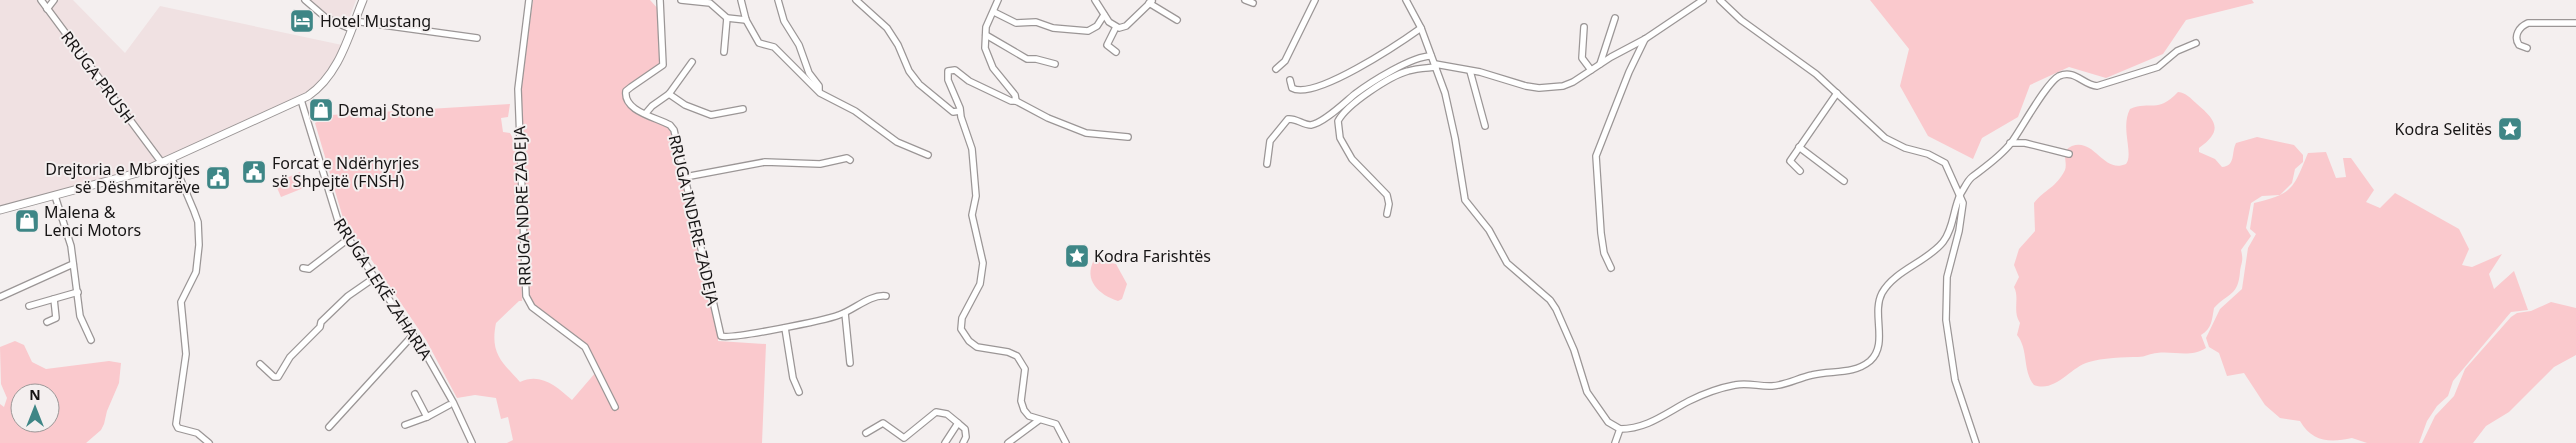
<svg xmlns="http://www.w3.org/2000/svg" width="2576" height="443" font-family="'Noto Sans',sans-serif">
  <rect width="100%" height="100%" fill="#f4efef"/>
  <!-- built -->
  <g fill="#f0e1e2">
    <polygon points="0,0 46,0 52,8 59,0 73,0 125,53 160,6 342,45 327,73 315,86 301,96 165,159 124,174 0,208"/>
    <polygon points="310,0 356,0 347,24 329,16"/>
  </g>
  <!-- green -->
  <g fill="#fac9cd" fill-rule="evenodd">
    <path d="M533,0H650L659,10L661,65L625,89L623,99L631,109L671,127L718,327V341L766,344L762,443H507L513,440L508,417L501,419L496,398L475,395L457,398L426,340L343,218L315,123L331,115L510,104L508,117L501,118L503,132L510,133L517,146L522,301H519L496,323C490,353 501,361 520,382C541,372 557,387 572,400L596,372L615,402L588,346L533,304L527,289L521,86Z"/>
    <polygon points="1870,0 2252,0 2254,3 2186,20 2163,54 2106,78 2069,67 2030,85 2018,117 1982,138 1973,159 1928,136 1900,86 1909,49"/>
    <path d="M2178,92C2187,93 2190,98 2197,104C2217,121 2223,131 2199,148V152L2215,159L2222,167C2236,166 2231,153 2236,143L2257,137L2294,145L2303,155V162L2295,169L2292,183L2280,195L2262,196L2251,203L2246,228L2251,236L2241,250C2244,262 2241,262 2240,272C2238,296 2229,292 2214,308C2212,319 2212,329 2201,335L2206,348C2190,358 2175,351 2157,353C2151,353 2145,357 2138,357C2125,357 2101,358 2089,362C2070,367 2056,393 2034,385C2022,370 2029,350 2017,335L2020,323C2012,311 2020,298 2014,287L2019,277L2014,265L2019,249L2035,231L2034,203C2045,189 2056,188 2065,170C2068,162 2060,151 2072,146C2095,138 2103,174 2126,164C2134,154 2120,128 2130,109C2151,100 2157,114 2178,92Z"/>
    <path d="M2326,152L2336,178L2346,177L2343,158H2351L2374,190L2366,202L2380,208L2395,193L2459,229L2469,249L2462,265L2472,267L2502,254L2489,274L2494,289L2514,271L2528,310L2511,312L2453,381L2448,396L2437,406L2427,421L2419,443H2367L2352,438C2330,443 2312,442 2300,421L2280,418L2265,405L2244,373L2227,376L2219,353L2209,347L2206,338L2220,309L2242,289L2248,248L2256,234L2250,229L2254,203C2293,194 2293,189 2308,153Z"/>
    <polygon points="300,172 306,187 281,197 275,183"/>
    <path d="M1094,260L1116,264L1127,284L1122,299L1118,301C1099,295 1083,280 1094,260Z"/>
    <polygon points="2551,302 2576,308 2576,355 2554,367 2509,412 2486,426 2473,443 2422,443 2435,416 2454,396 2465,369 2511,317 2517,313 2531,311"/>
    <path d="M15,341L24,345L32,362L46,369L109,361L121,363L119,383L107,411L104,424L101,430L86,443H0V404L4,407L7,398L1,384L0,347ZM20,393H50V423H20Z"/>
  </g>
  <g fill="none" stroke-linecap="round" stroke-linejoin="round">
    <defs>
      <g id="minor">
        <polyline points="41,0 162,163"/>
        <polyline points="305,0 326,18 351,29"/>
        <polyline points="529,0 518,89 526,296 532,307 585,347 615,407"/>
        <path d="M660,0L663,65L631,87L626,91C623,111 655,117 670,125L674,130L721,336C730,340 826,320 839,315C854,310 870,294 886,296"/>
        <polyline points="681,0 710,3 727,18 746,20"/>
        <polyline points="741,0 746,20 759,43 774,47 820,93 855,111 897,142 928,155"/>
        <polyline points="778,0 784,21 799,45 809,73 819,86 819,90"/>
        <polyline points="856,0 887,28 898,45 909,71 919,84 953,112 960,111"/>
        <polyline points="998,0 986,27 985,48 993,68 1015,95 1016,101"/>
        <polyline points="1095,0 1109,22 1119,28 1126,26 1152,1"/>
        <polyline points="1245,0 1253,3"/>
        <polyline points="1406,0 1421,28 1445,93 1455,138 1465,200 1489,230 1507,263 1550,300 1556,309 1574,350 1587,392 1608,422 1620,429"/>
        <polyline points="1720,0 1741,20 1816,74 1885,138 1905,148 1928,154 1945,163 1963,203 1959,231 1947,277 1946,320 1955,380 1976,443"/>
        <polyline points="1149,3 1177,20"/>
        <polyline points="47,9 54,0"/>
        <polyline points="994,12 1016,23 1036,22 1053,28 1088,31 1097,26 1104,15"/>
        <polyline points="354,21 477,38"/>
        <polyline points="1584,27 1582,58 1591,70"/>
        <polyline points="986,35 1027,59 1036,59 1055,64"/>
        <path d="M2527,48L2519,45C2513,36 2519,27 2528,23H2576"/>
        <polyline points="724,52 727,18"/>
        <polyline points="1116,52 1107,45 1116,27"/>
        <polyline points="1435,64 1480,72 1526,86 1539,88 1563,86 1573,82 1611,57 1645,39 1703,0"/>
        <polyline points="1600,64 1615,18"/>
        <polyline points="1276,69 1285,61 1315,0"/>
        <polyline points="1470,71 1485,126"/>
        <path d="M1290,80L1292,88C1314,101 1400,43 1421,28"/>
        <polyline points="669,94 685,105 711,115 743,109"/>
        <polyline points="301,100 339,224 428,358 453,402 472,443"/>
        <polyline points="646,113 652,106 669,94 692,62"/>
        <polyline points="2010,143 2025,143 2069,154"/>
        <polyline points="1799,147 1844,181"/>
        <polyline points="172,159 194,211 198,222 199,245 196,272 181,302 186,354 176,424 178,428 197,433 209,443"/>
        <path d="M1267,164L1270,141L1288,119C1296,118 1303,125 1311,125C1324,123 1345,102 1355,94C1371,82 1412,56 1431,56"/>
        <polyline points="1800,171 1790,161 1837,93"/>
        <polyline points="685,177 765,162 820,164 847,158 850,160"/>
        <polyline points="55,196 71,246 80,316 91,340"/>
        <path d="M1387,214L1389,204L1387,195L1352,159L1340,138L1338,121C1347,104 1390,76 1408,71C1417,68 1427,68 1436,67"/>
        <polyline points="303,268 309,269 348,239"/>
        <polyline points="1611,268 1604,253 1601,233 1596,156 1629,72 1645,39"/>
        <polyline points="0,297 73,264"/>
        <polyline points="29,306 78,292"/>
        <polyline points="845,313 850,363"/>
        <polyline points="47,322 56,318 54,299"/>
        <polyline points="785,328 793,378 799,392"/>
        <polyline points="260,364 274,377 278,377 290,357 320,327 321,322 348,296 374,278"/>
        <polyline points="415,394 427,417"/>
        <polyline points="405,425 427,417 449,405"/>
        <polyline points="329,427 413,335"/>
        <path d="M1620,429C1647,429 1666,413 1689,401C1703,394 1719,388 1735,385C1748,382 1760,387 1772,386C1787,385 1798,378 1812,375C1832,370 1853,375 1870,361C1889,344 1871,314 1882,293C1895,270 1927,262 1943,242C1954,228 1953,208 1961,193C1964,189 1967,181 1972,177C1985,167 2000,157 2011,143C2022,128 2046,83 2059,76C2075,69 2083,85 2097,86L2158,67L2177,51L2196,43"/>
        <polyline points="866,433 883,423 904,438 936,412 947,414 958,423"/>
        <polyline points="945,443 958,423 965,429 966,437 963,443"/>
        <polyline points="1008,443 1039,420"/>
        <polyline points="1066,443 1056,424 1029,416 1024,410 1021,401 1025,369 1017,356 1008,352 977,347 969,341 961,329 962,318 980,284 983,263 972,215 976,196 972,149 961,117 960,108 948,80 948,71 955,70 969,81 1011,101 1016,101 1048,118 1086,133 1128,137"/>
        <polyline points="1615,443 1620,429"/>
      </g>
      <path id="major" d="M0,210L141,172L308,96C340,74 349,34 363,0"/>
    </defs>
    <!-- minor casing -->
    <use href="#minor" stroke="#9b9696" stroke-width="8"/>
    <!-- major casing -->
    <use href="#major" stroke="#9b9696" stroke-width="9"/>
    <!-- minor -->
    <use href="#minor" stroke="#fff" stroke-width="5.5"/>
    <!-- major -->
    <use href="#major" stroke="#fff" stroke-width="7"/>
  </g>
  <!-- icons -->
  <defs>
    <symbol id="hotel-square" viewBox="-11 -11 22 22"><rect x="-9" y="-9" width="18" height="18" rx="4" fill="#3e8686" stroke="#f4efef"/><path d="M-6-4.5h1.5V1H6V5H4.5V3h-9V5H-6ZM-4 0a1.8 1.8 0 1 1 3.6 0ZM.5 0V-2.5h3Q6-2.5 6 0Z" fill="#fff"/></symbol>
    <symbol id="shop-square" viewBox="-11 -11 22 22"><rect x="-9" y="-9" width="18" height="18" rx="4" fill="#3e8686" stroke="#f4efef"/><path d="M-5-2.5h2.3a2.7 3.5 0 0 1 5.4 0H5L5.5 6h-11ZM-1.5-2.5h3a1.5 2.3 0 0 0-3 0Z" fill="#fff"/></symbol>
    <symbol id="sight-square" viewBox="-11 -11 22 22"><rect x="-9" y="-9" width="18" height="18" rx="4" fill="#3e8686" stroke="#f4efef"/><path d="M0-6L1.8-2.2L6-1.7L2.9 1.2L3.7 5.4L0 3.3L-3.7 5.4L-2.9 1.2L-6-1.7L-1.8-2.2Z" fill="#fff"/></symbol>
    <symbol id="civic-square" viewBox="-11 -11 22 22"><rect x="-9" y="-9" width="18" height="18" rx="4" fill="#3e8686" stroke="#f4efef"/><path d="M-.6-6.5H3V-4.5H.6V-3L4-1V1h2V6H-6V1h2V-1L-.6-3ZM-1.2 2.5V6h2.4V2.5Z" fill="#fff"/></symbol>
  </defs>
  <g fill-rule="evenodd">
    <use href="#hotel-square" x="288" y="7" width="28" height="28"/>
    <use href="#shop-square" x="307" y="96" width="28" height="28"/>
    <use href="#sight-square" x="2496" y="115" width="28" height="28"/>
    <use href="#civic-square" x="240" y="158" width="28" height="28"/>
    <use href="#civic-square" x="204" y="164" width="28" height="28"/>
    <use href="#shop-square" x="13" y="207" width="28" height="28"/>
    <use href="#sight-square" x="1063" y="242" width="28" height="28"/>
  </g>
  <g text-anchor="middle" dominant-baseline="central" stroke-width="4" stroke-linejoin="round" paint-order="stroke">
    <!-- poi labels -->
    <g font-size="16" fill="#171515" stroke="#f4efef" text-anchor="start">
      <text x="320" y="21">Hotel Mustang</text>
      <text x="338" y="110">Demaj Stone</text>
      <text x="2492" y="129" text-anchor="end">Kodra Selitës</text>
      <text x="272" y="163">Forcat e Ndërhyrjes<tspan x="272" dy="18">së Shpejtë (FNSH)</tspan></text>
      <text x="200" y="169" text-anchor="end">Drejtoria e Mbrojtjes<tspan x="200" dy="18">së Dëshmitarëve</tspan></text>
      <text x="44" y="212">Malena &amp;<tspan x="44" dy="18">Lenci Motors</tspan></text>
      <text x="1094" y="256">Kodra Farishtës</text>
    </g>
    <!-- street labels -->
    <g font-size="16" fill="#171515" stroke="#f4efef">
      <text transform="translate(98 77) rotate(53)">RRUGA PRUSH</text>
      <text transform="translate(522 206) rotate(-92)">RRUGA NDRE ZADEJA</text>
      <text transform="translate(694 220) rotate(77)">RRUGA INDERE ZADEJA</text>
      <text transform="translate(383 289) rotate(57)">RRUGA LEKË ZAHARIA</text>
    </g>
  </g>
  <!-- north arrow -->
  <g transform="translate(35 408)"><circle r="24" fill="#f4efef" stroke="#9c9898"/>
  <path d="M0-4L9 19L0 12L-9 19Z" fill="#3e8686"/>
  <text y="-8" font-size="14" font-weight="bold" text-anchor="middle" fill="#171515">N</text>
  </g>
</svg>
